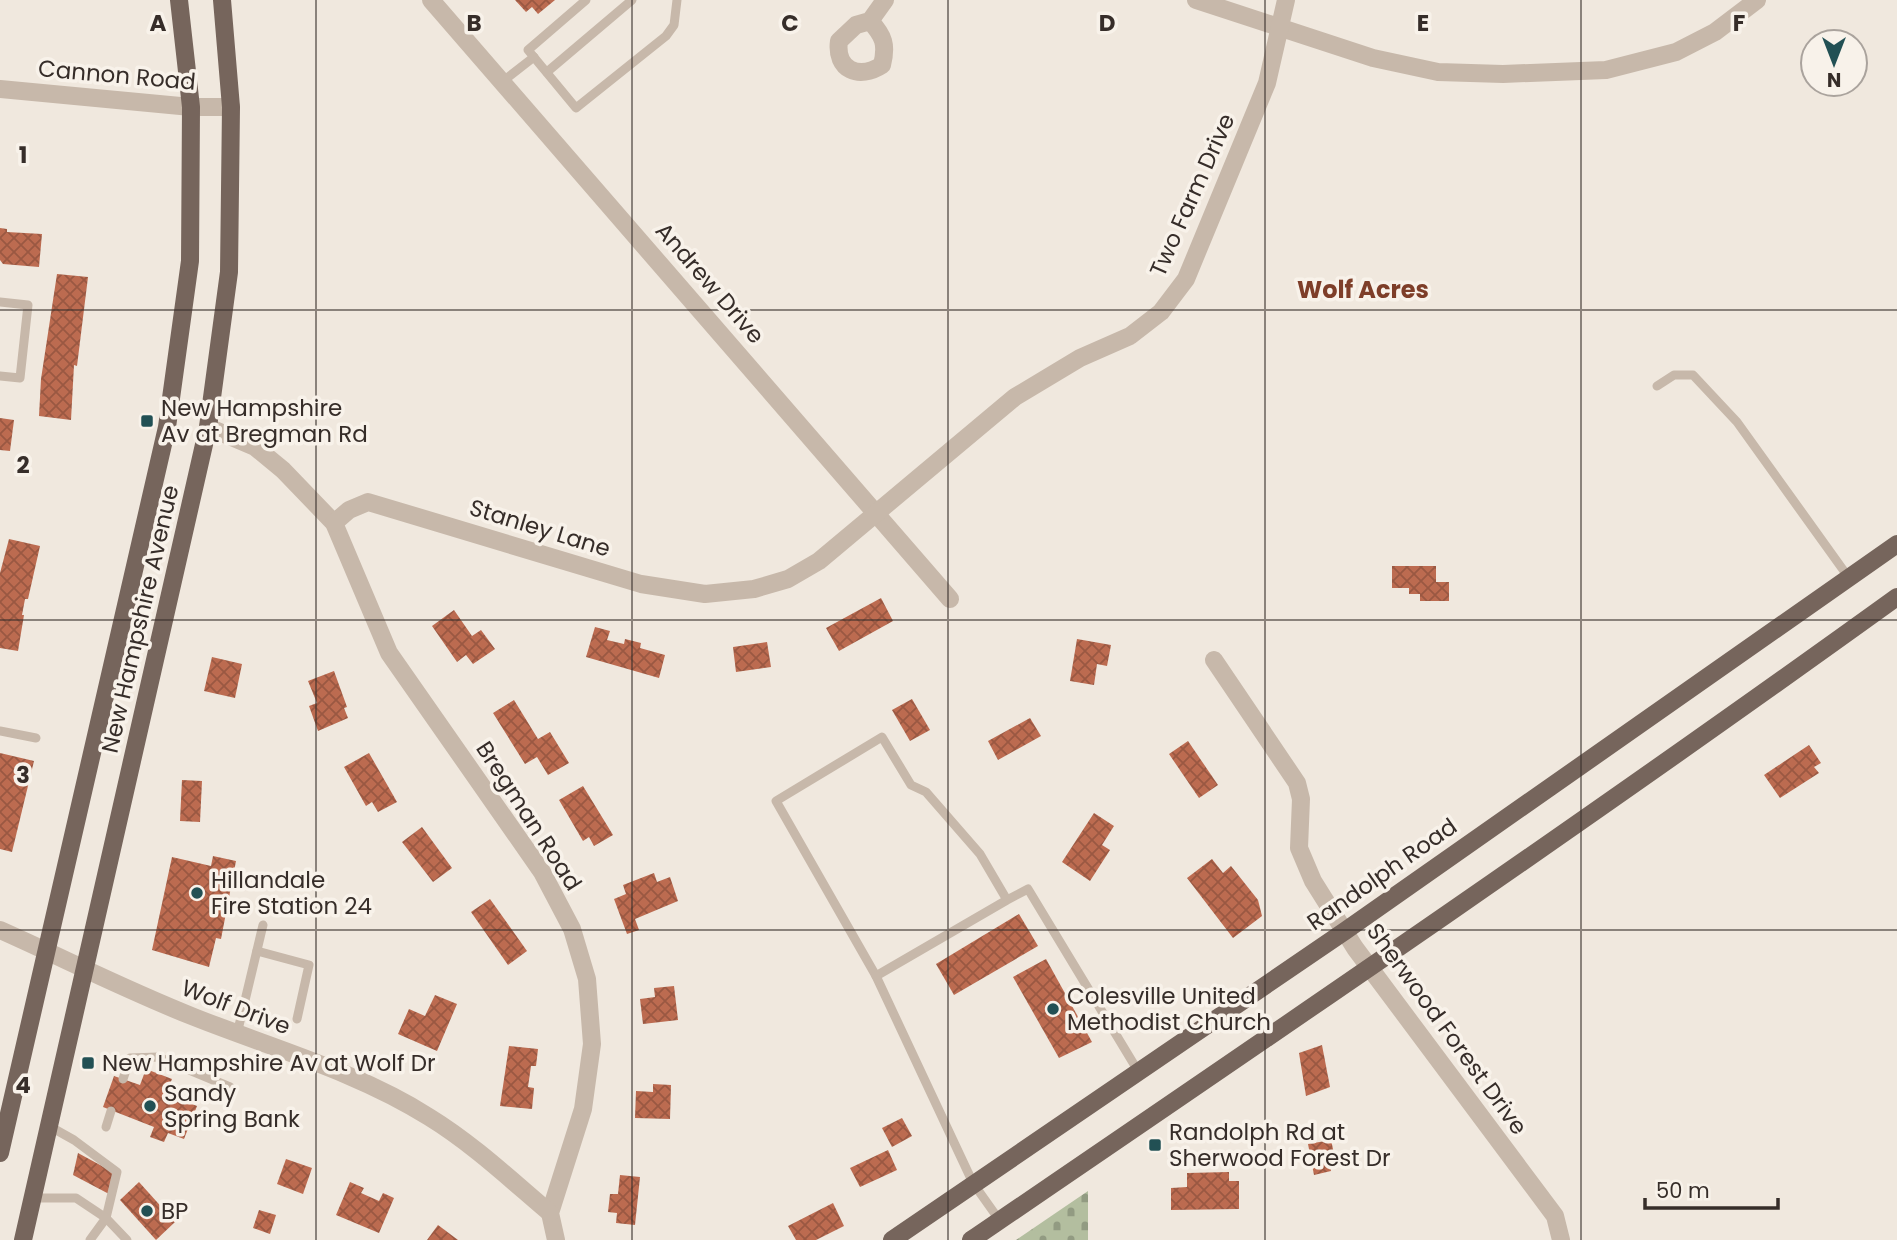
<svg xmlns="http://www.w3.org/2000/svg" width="1897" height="1240" font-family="Poppins,sans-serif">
  <defs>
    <pattern id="cemetery-stones" width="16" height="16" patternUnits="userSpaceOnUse" patternTransform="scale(1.75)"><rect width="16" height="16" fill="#b3be9f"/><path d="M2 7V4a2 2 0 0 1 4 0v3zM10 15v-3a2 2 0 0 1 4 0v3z" fill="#929b82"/></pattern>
    <pattern id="building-cross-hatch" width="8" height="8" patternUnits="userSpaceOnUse" patternTransform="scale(1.75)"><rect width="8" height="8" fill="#bc6b50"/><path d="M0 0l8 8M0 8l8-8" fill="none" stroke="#9a5842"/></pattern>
  </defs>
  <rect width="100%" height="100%" fill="#f0e8de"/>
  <!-- cemetery -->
  <polygon fill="url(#cemetery-stones)" points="1088,1191 1088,1240 1016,1240"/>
  <!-- building -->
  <g fill="url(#building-cross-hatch)">
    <polygon points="515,0 555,0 538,14 532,7 526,12"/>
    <polygon points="0,228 7,229 7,232 42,234 39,267 3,264 0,260"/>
    <polygon points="57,274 88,277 77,366 74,365 71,420 39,416 41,379"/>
    <polygon points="0,418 14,420 10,451 0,450"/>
    <polygon points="9,539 40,546 28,599 25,599 22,615 24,615 18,651 0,648 0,573"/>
    <polygon points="1392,566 1436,566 1436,582 1449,582 1449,601 1420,601 1420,594 1409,594 1409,588 1392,588"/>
    <polygon points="881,598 893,621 839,651 826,628"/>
    <polygon points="454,610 472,636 481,630 495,649 473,664 466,655 457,662 432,626"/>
    <polygon points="595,627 610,631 607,640 624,644 625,639 641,643 640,648 665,655 659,678 586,657"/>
    <polygon points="1077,639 1111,645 1107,666 1097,664 1094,685 1070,681"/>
    <polygon points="767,642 771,667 736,672 733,647"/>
    <polygon points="212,657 242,664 235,698 204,691"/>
    <polygon points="334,671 347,707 344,708 348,718 318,731 309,706 317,703 308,681"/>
    <polygon points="912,699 930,730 910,741 892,710"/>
    <polygon points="514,700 538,739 550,732 569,763 548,775 537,757 525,764 493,713"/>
    <polygon points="1030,718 1041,736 998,760 988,741"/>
    <polygon points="1188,741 1218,785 1199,798 1169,754"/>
    <polygon points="1809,745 1821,763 1814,767 1819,773 1780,798 1764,775"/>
    <polygon points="0,753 34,761 12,852 0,849"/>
    <polygon points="369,753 397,802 378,812 372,802 366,806 344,767"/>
    <polygon points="182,780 202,781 200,822 180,821"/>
    <polygon points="583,786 613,835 594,846 589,837 583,841 559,800"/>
    <polygon points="1094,813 1114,826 1102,845 1110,850 1090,881 1062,862"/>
    <polygon points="422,827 452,868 433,882 402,842"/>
    <polygon points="213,856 236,861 221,939 216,938 209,967 152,950 172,857 211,866"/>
    <polygon points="1212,859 1223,873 1231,866 1258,900 1262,916 1233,938 1187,878"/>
    <polygon points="654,873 657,882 670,877 678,901 635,919 639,930 627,934 614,899 626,894 623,885"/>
    <polygon points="490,899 527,951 508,965 471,912"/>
    <polygon points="1019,914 1038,946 954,995 936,964"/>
    <polygon points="1046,959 1092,1042 1059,1058 1013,977"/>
    <polygon points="674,986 678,1020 643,1024 640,999 655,997 654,988"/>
    <polygon points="435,995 457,1004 437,1051 398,1034 409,1009 425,1016"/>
    <polygon points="1322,1045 1330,1087 1306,1096 1299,1053"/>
    <polygon points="509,1046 538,1049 536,1066 531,1066 528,1087 534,1088 532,1109 500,1106"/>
    <polygon points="146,1069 172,1079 166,1094 197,1106 184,1139 168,1133 164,1142 150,1137 154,1127 103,1107 114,1076 140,1085"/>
    <polygon points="653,1084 671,1085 670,1119 635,1118 636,1091 653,1092"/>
    <polygon points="902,1118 912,1136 892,1147 882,1128"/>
    <polygon points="1331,1140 1335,1158 1329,1159 1331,1171 1314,1175 1308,1144"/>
    <polygon points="888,1150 897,1170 860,1187 850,1168"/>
    <polygon points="78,1153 113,1172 109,1194 73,1175"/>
    <polygon points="286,1159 312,1168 303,1194 277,1184"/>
    <polygon points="1229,1172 1229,1181 1239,1181 1239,1209 1171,1210 1171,1188 1187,1187 1187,1173"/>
    <polygon points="620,1175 640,1177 635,1225 616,1223 617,1213 608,1212 610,1194 618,1194"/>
    <polygon points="139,1182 175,1222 156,1240 120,1200"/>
    <polygon points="350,1182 364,1188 361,1193 379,1201 383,1193 394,1198 379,1233 336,1215"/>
    <polygon points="833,1203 844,1226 816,1240 796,1240 788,1226"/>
    <polygon points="259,1210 276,1215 270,1234 253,1228"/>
    <polygon points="438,1225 458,1240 427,1240"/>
  </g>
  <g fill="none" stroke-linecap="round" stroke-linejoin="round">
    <!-- lane -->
    <g stroke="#c7b8aa" stroke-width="9">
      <polyline points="586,0 528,50 576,108 666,36 674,25 677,0"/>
      <polyline points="547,72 632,0"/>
      <polyline points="502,82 534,57"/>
      <polyline points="0,302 28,305 20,378 0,376"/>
      <polyline points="1657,386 1674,375 1693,375 1737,422 1849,578"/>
      <polyline points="0,731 36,738"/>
      <polyline points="1007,900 980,854 926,792 911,785 882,737 776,801 876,976 1007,900 1028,889 1138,1071"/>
      <polyline points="257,951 309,965 297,1019"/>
      <polyline points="876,976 973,1183 1000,1221"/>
      <polyline points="237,1034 263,925"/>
      <polyline points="123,1079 130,1058 158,1057 230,1087"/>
      <polyline points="49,1126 74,1140 117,1172 106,1218 127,1240"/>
      <polyline points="106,1127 111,1111"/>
      <polyline points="32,1198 76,1198 106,1218 90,1240"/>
    </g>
    <!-- street -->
    <g stroke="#c7b8aa" stroke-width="18">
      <polyline points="431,0 950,599"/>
      <polyline points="1196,0 1373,58 1438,72 1503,74 1606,70 1676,52 1715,32 1757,0"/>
      <path d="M870,21C884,36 887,45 882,65C859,80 835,70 839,41L856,25L870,21L885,0"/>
      <polyline points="0,89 191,107 231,107"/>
      <polyline points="208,427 255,447 283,470 334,523 389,653 542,872 572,929 587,979 592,1044 583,1109 550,1213 556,1240"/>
      <polyline points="334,523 349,510 368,502 641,584 705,594 754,589 788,579 819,561 1015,397 1080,358 1130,336 1161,312 1186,279 1267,83 1286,0"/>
      <polyline points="1214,660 1297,783 1301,799 1299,848 1313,881 1355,948 1555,1216 1561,1240"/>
      <path d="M0,930C65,959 128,991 194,1017C272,1048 358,1072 429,1117C473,1144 511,1180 550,1213"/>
    </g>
    <!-- primary -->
    <g stroke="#76655c" stroke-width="18">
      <polyline points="0,1153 167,427 190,261 191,107 179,0"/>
      <polyline points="23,1240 208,427 229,272 231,107 222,0"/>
      <polyline points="892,1240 1345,931 1897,544"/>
      <path d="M971,1240C1282,1028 1592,817 1897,597"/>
    </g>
  </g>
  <!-- grid -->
  <path fill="none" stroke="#362d29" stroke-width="2" stroke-opacity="0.55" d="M316,0V1240M632,0V1240M948,0V1240M1265,0V1240M1581,0V1240M0,310H1897M0,620H1897M0,930H1897"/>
  <!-- markers -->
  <g fill="#225054" stroke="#f8f2ea" stroke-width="2.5">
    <rect x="140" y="414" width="14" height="14" rx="3.5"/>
    <circle cx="197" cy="893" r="7"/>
    <circle cx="1053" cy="1009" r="7"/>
    <rect x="81" y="1056" width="14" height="14" rx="3.5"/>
    <circle cx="150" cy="1106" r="7"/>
    <rect x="1148" y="1138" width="14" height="14" rx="3.5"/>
    <circle cx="147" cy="1211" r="7"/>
  </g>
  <g text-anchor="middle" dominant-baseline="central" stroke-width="7" stroke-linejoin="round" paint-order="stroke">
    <!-- street labels -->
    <g font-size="23" fill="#362d29" stroke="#f8f2ea">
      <text transform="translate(117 75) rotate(5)">Cannon Road</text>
      <text transform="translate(1192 195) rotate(-66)">Two Farm Drive</text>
      <text transform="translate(710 283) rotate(49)">Andrew Drive</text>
      <text transform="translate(540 528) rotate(17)">Stanley Lane</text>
      <text transform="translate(140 619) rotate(-77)">New Hampshire Avenue</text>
      <text transform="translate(529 816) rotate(57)">Bregman Road</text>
      <text transform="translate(1382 874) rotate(-35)">Randolph Road</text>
      <text transform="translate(236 1007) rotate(21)">Wolf Drive</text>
      <text transform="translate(1447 1029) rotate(54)">Sherwood Forest Drive</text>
    </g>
    <!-- poi labels -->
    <g font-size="23" fill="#362d29" stroke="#f8f2ea" text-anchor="start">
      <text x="161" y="408">New Hampshire<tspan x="161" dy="26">Av at Bregman Rd</tspan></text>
      <text x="211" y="880">Hillandale<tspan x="211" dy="26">Fire Station 24</tspan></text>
      <text x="1067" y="996">Colesville United<tspan x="1067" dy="26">Methodist Church</tspan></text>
      <text x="102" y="1063">New Hampshire Av at Wolf Dr</text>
      <text x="164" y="1093">Sandy<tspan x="164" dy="26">Spring Bank</tspan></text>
      <text x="1169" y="1132">Randolph Rd at<tspan x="1169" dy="26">Sherwood Forest Dr</tspan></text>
      <text x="161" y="1211">BP</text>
    </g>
    <!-- neighbourhood labels -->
    <g font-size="24" font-weight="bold" fill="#7e3e29" stroke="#f8f2ea">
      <text x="1363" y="289">Wolf Acres</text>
    </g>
  </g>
  <g font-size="23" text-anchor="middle" font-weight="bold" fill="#362d29" stroke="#f8f2ea" stroke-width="7" stroke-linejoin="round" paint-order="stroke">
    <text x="158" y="31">A</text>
    <text x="474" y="31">B</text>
    <text x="790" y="31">C</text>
    <text x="1107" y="31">D</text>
    <text x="1423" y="31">E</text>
    <text x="1739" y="31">F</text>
    <text x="23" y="163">1</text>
    <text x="23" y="473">2</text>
    <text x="23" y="783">3</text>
    <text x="23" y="1093">4</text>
  </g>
  <!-- north arrow -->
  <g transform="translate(1834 63) rotate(180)"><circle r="33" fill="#f8f2ea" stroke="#aaa39d" stroke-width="2"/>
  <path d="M0-5L12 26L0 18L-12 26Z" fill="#225054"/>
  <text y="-10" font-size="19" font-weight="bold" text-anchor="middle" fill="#362d29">N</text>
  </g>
  <!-- scale -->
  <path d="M1645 1198v10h133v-10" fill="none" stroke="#362d29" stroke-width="3.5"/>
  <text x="1656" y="1198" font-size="21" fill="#362d29" stroke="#f8f2ea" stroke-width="5" paint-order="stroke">50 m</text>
</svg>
